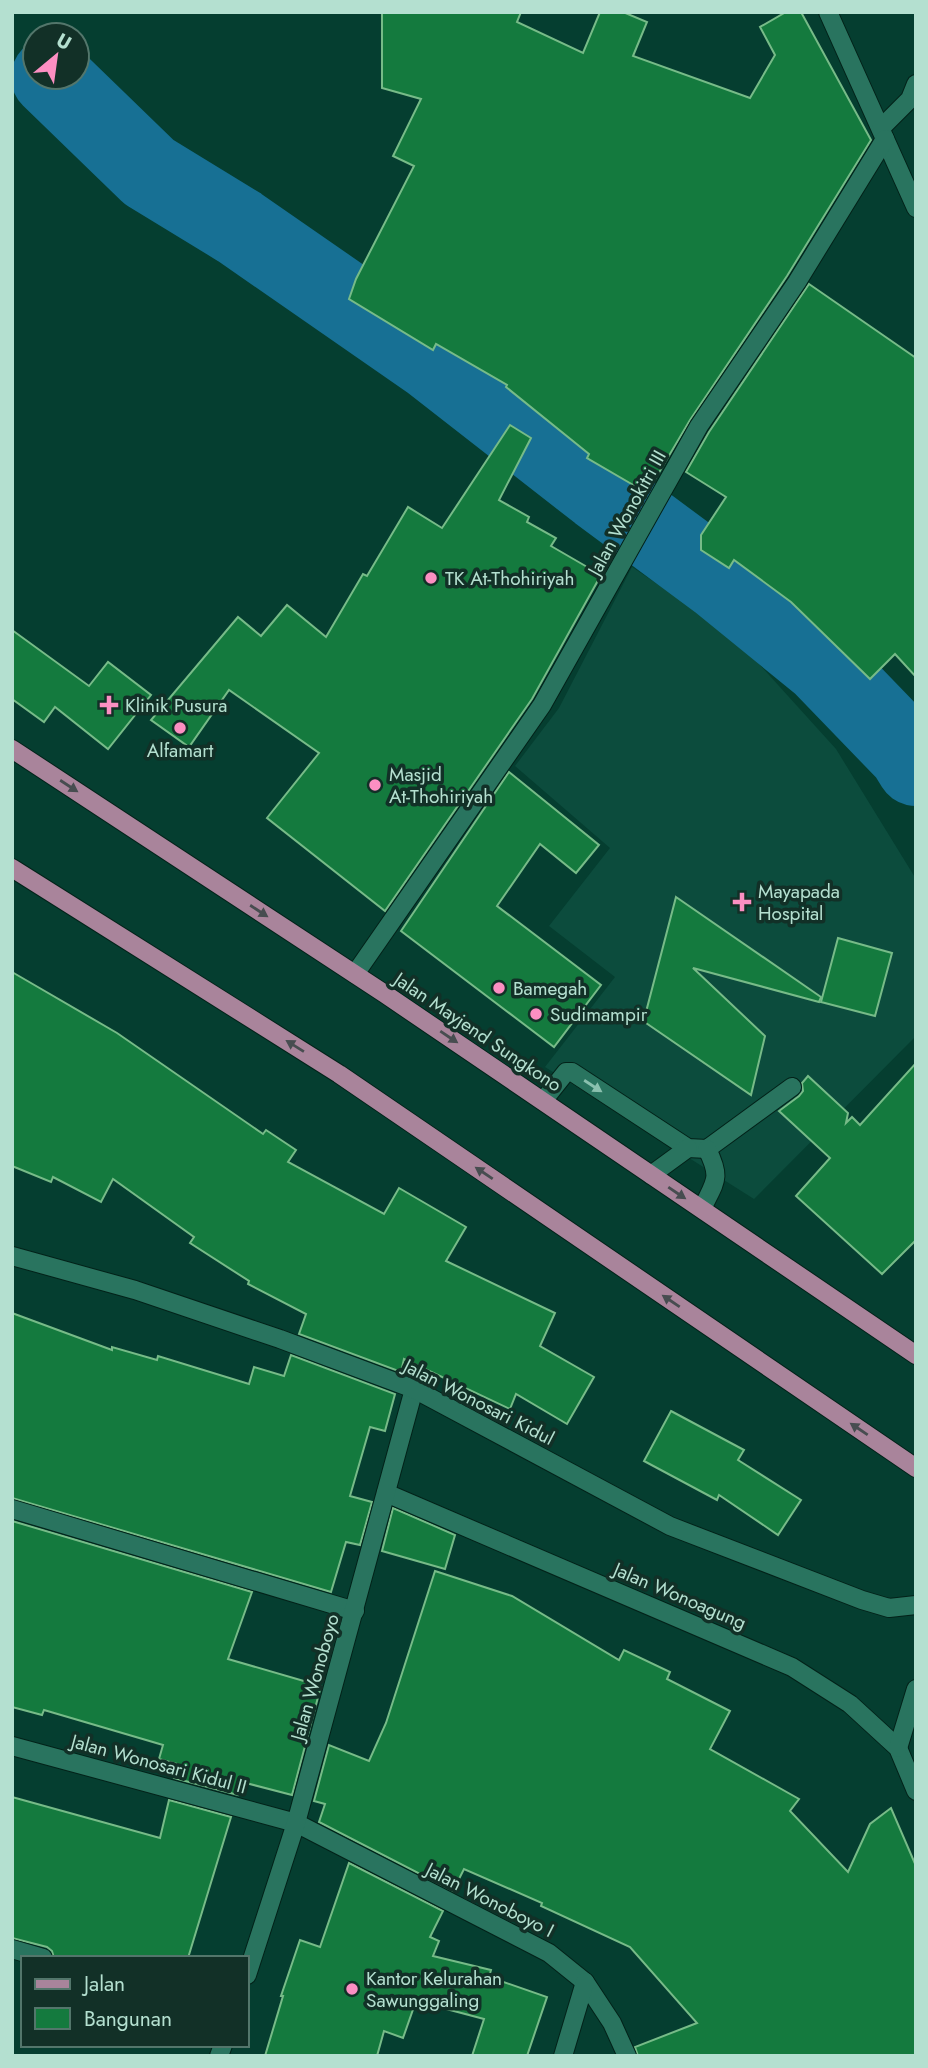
<svg xmlns="http://www.w3.org/2000/svg" width="928" height="2068" font-family="Jost,sans-serif">
  <rect width="100%" height="100%" fill="#053e30"/>
  <!-- built -->
  <polygon fill="#0c4c3d" points="632,567 732,634 836,749 916,879 916,1036 754,1199 545,1067 615,977 549,926 610,848 515,766 559,708"/>
  <g fill="none" stroke-linecap="round" stroke-linejoin="round">
    <!-- river -->
    <polyline stroke="#177094" stroke-width="80" points="51,77 149,172 239,227 432,361 599,491 719,580 822,664 908,753 916,766"/>
  </g>
  <!-- building -->
  <g fill="#147a3e" stroke="#7b8" stroke-width="2">
    <polygon points="382,12 521,12 517,22 583,53 600,12 623,12 647,22 633,56 750,98 775,55 760,27 786,12 801,12 871,140 787,276 690,420 647,493 587,458 589,454 506,387 507,385 436,344 433,350 349,299 356,279 414,166 393,156 421,99 382,88"/>
    <polygon points="809,284 916,358 916,677 895,654 870,679 791,602 734,560 729,568 701,550 701,535 726,497 686,472 709,432"/>
    <polygon points="510,425 531,438 499,500 529,517 527,522 556,538 551,546 601,575 532,699 385,911 267,818 319,753 229,690 189,747 151,720 238,617 261,636 287,605 326,637 363,574 367,576 408,507 442,528"/>
    <polygon points="12,630 89,686 108,662 151,695 108,749 55,707 44,722 12,699"/>
    <polygon points="509,772 599,845 576,873 540,844 497,906 601,985 554,1047 401,931"/>
    <polygon points="676,897 821,997 819,1002 693,968 765,1036 751,1095 646,1023 646,1012"/>
    <polygon points="838,938 892,953 875,1016 821,1002"/>
    <polygon points="12,972 117,1033 263,1134 266,1130 296,1150 288,1162 384,1214 399,1188 466,1227 446,1261 555,1313 540,1346 594,1377 567,1424 516,1394 510,1409 404,1359 401,1372 299,1334 306,1314 248,1284 249,1281 190,1243 194,1237 113,1179 101,1202 53,1177 51,1182 12,1166"/>
    <polygon points="916,1063 916,1240 882,1274 796,1196 830,1158 779,1111 799,1096 803,1091 802,1083 808,1076 848,1113 846,1123 852,1117 860,1125"/>
    <polygon points="12,1313 112,1350 112,1347 157,1360 158,1356 249,1384 254,1367 284,1376 291,1355 395,1394 385,1431 370,1427 350,1496 372,1502 360,1545 346,1542 331,1592 12,1498"/>
    <polygon points="671,1411 744,1450 738,1460 801,1500 778,1535 719,1495 717,1500 644,1461"/>
    <polygon points="393,1508 455,1535 445,1569 382,1551"/>
    <polygon points="12,1521 252,1592 228,1659 321,1686 292,1795 242,1782 238,1795 174,1778 177,1764 159,1759 163,1745 44,1710 42,1715 12,1707"/>
    <polygon points="435,1571 512,1596 619,1660 624,1650 670,1672 667,1679 730,1711 710,1749 799,1799 790,1811 848,1872 870,1824 891,1808 916,1866 916,2056 638,2056 635,2047 697,2023 630,1947 541,1906 542,1903 464,1869 453,1891 319,1822 325,1804 314,1801 329,1745 369,1761 386,1723"/>
    <polygon points="12,1797 160,1838 169,1800 231,1817 188,1958 54,1958 52,1951 47,1947 12,1938"/>
    <polygon points="349,1863 443,1911 430,1937 439,1941 433,1956 491,1970 489,1977 547,1997 527,2056 472,2056 484,2019 416,2001 403,2038 384,2031 377,2056 265,2056 283,1996 281,1996 300,1940 320,1947"/>
  </g>
  <g fill="none" stroke-linecap="round" stroke-linejoin="round">
    <defs>
      <g id="lane">
        <polyline points="543,1101 566,1072 572,1072 688,1148 707,1149 792,1087"/>
        <polyline points="651,1175 688,1148"/>
        <path d="M702,1209C715,1181 722,1179 707,1149"/>
      </g>
      <g id="street">
        <polyline points="828,12 916,208"/>
        <polyline points="881,128 910,99 916,84"/>
        <polyline points="355,974 542,705 699,426 797,282 885,139"/>
        <polyline points="386,1493 792,1667 850,1704 898,1748 916,1791"/>
        <polyline points="12,1509 355,1611"/>
        <polyline points="12,1746 296,1823 549,1953 585,1982 612,2023 627,2056"/>
        <polyline points="898,1748 916,1689"/>
        <polyline points="12,1949 43,1958"/>
        <polyline points="247,1975 296,1823 414,1389"/>
        <polyline points="219,2056 223,2045"/>
        <polyline points="563,2056 585,1982"/>
      </g>
      <polyline id="secondary" points="12,1256 135,1290 280,1339 414,1389 670,1526 862,1600 889,1608 916,1605"/>
      <g id="primary">
        <polyline points="12,749 385,994 916,1355"/>
        <polyline points="12,868 339,1074 916,1468"/>
      </g>
    </defs>
    <!-- lane casing -->
    <use href="#lane" stroke="#032219" stroke-width="20"/>
    <!-- street casing -->
    <use href="#street" stroke="#032219" stroke-width="20"/>
    <!-- secondary casing -->
    <use href="#secondary" stroke="#032219" stroke-width="20"/>
    <!-- primary casing -->
    <use href="#primary" stroke="#032219" stroke-width="20"/>
    <!-- lane -->
    <use href="#lane" stroke="#29745f" stroke-width="18"/>
    <!-- street -->
    <use href="#street" stroke="#29745f" stroke-width="18"/>
    <!-- secondary -->
    <use href="#secondary" stroke="#29745f" stroke-width="18"/>
    <!-- primary -->
    <use href="#primary" stroke="#a9849b" stroke-width="18"/>
  </g>
  <!-- one-way arrows -->
  <defs><path id="oneway-solid" d="M-6-.8H1V-3.2L6.5 0L1 3.2V.8H-6Z" transform="scale(1.75)"/></defs>
  <g fill="#474d50">
    <use href="#oneway-solid" transform="translate(69 786) rotate(33)"/>
    <use href="#oneway-solid" transform="translate(259 911) rotate(33)"/>
    <use href="#oneway-solid" transform="translate(449 1037) rotate(34)"/>
    <use href="#oneway-solid" transform="translate(295 1046) rotate(-148)"/>
    <use href="#oneway-solid" transform="translate(484 1173) rotate(-146)"/>
    <use href="#oneway-solid" transform="translate(677 1193) rotate(34)"/>
    <use href="#oneway-solid" transform="translate(671 1301) rotate(-146)"/>
    <use href="#oneway-solid" transform="translate(859 1429) rotate(-146)"/>
  </g>
  <use fill="#8ac0ae" href="#oneway-solid" transform="translate(593 1086) rotate(33)"/>
  <!-- markers -->
  <g fill="#fc8fc2" stroke="#123027" stroke-width="2.5">
    <circle cx="431" cy="578" r="7"/>
    <path d="M105.5 694.5h7v7h7v7h-7v7h-7v-7h-7v-7h7z"/>
    <circle cx="180" cy="728" r="7"/>
    <circle cx="375" cy="785" r="7"/>
    <path d="M738.5 891.5h7v7h7v7h-7v7h-7v-7h-7v-7h7z"/>
    <circle cx="499" cy="988" r="7"/>
    <circle cx="536" cy="1014" r="7"/>
    <circle cx="352" cy="1989" r="7"/>
  </g>
  <g text-anchor="middle" dominant-baseline="central" stroke-width="7" stroke-linejoin="round" paint-order="stroke">
    <!-- street labels -->
    <g font-size="19" fill="#b4e0d0" stroke="#123027">
      <text transform="translate(627 513) rotate(-61)">Jalan Wonokitri III</text>
      <text transform="translate(478 1032) rotate(34)">Jalan Mayjend Sungkono</text>
      <text transform="translate(479 1402) rotate(27)">Jalan Wonosari Kidul</text>
      <text transform="translate(680 1596) rotate(23)">Jalan Wonoagung</text>
      <text transform="translate(315 1677) rotate(-74)">Jalan Wonoboyo</text>
      <text transform="translate(159 1764) rotate(15)">Jalan Wonosari Kidul II</text>
      <text transform="translate(490 1900) rotate(27)">Jalan Wonoboyo I</text>
    </g>
    <!-- poi labels -->
    <g font-size="19" fill="#b4e0d0" stroke="#123027" text-anchor="start">
      <text x="445" y="578">TK At-Thohiriyah</text>
      <text x="125" y="705">Klinik Pusura</text>
      <text x="180" y="750" text-anchor="middle">Alfamart</text>
      <text x="389" y="774">Masjid<tspan x="389" dy="22">At-Thohiriyah</tspan></text>
      <text x="758" y="891">Mayapada<tspan x="758" dy="22">Hospital</tspan></text>
      <text x="513" y="988">Bamegah</text>
      <text x="550" y="1014">Sudimampir</text>
      <text x="366" y="1978">Kantor Kelurahan<tspan x="366" dy="22">Sawunggaling</tspan></text>
    </g>
  </g>
  <!-- border -->
  <rect width="928" height="2068" fill="none" stroke="#b4e0d0" stroke-width="28"/>
  <!-- legend -->
  <rect x="21" y="1956" width="228" height="91" fill="#123027" stroke="#53766b" stroke-width="2"/>
  <rect x="35" y="1979" width="35" height="10" fill="#a9849b" stroke="#53766b" stroke-width="2"/>
  <text x="84" y="1991" font-size="21" fill="#b4e0d0">Jalan</text>
  <rect x="35" y="2008" width="35" height="21" fill="#147a3e" stroke="#53766b" stroke-width="2"/>
  <text x="84" y="2026" font-size="21" fill="#b4e0d0">Bangunan</text>
  <!-- north arrow -->
  <g transform="translate(56 56) rotate(29)"><circle r="33" fill="#123027" stroke="#53766b" stroke-width="2"/>
  <path d="M0-5L12 26L0 18L-12 26Z" fill="#fc8fc2"/>
  <text y="-10" font-size="19" font-weight="bold" text-anchor="middle" fill="#b4e0d0">U</text>
  </g>
</svg>
